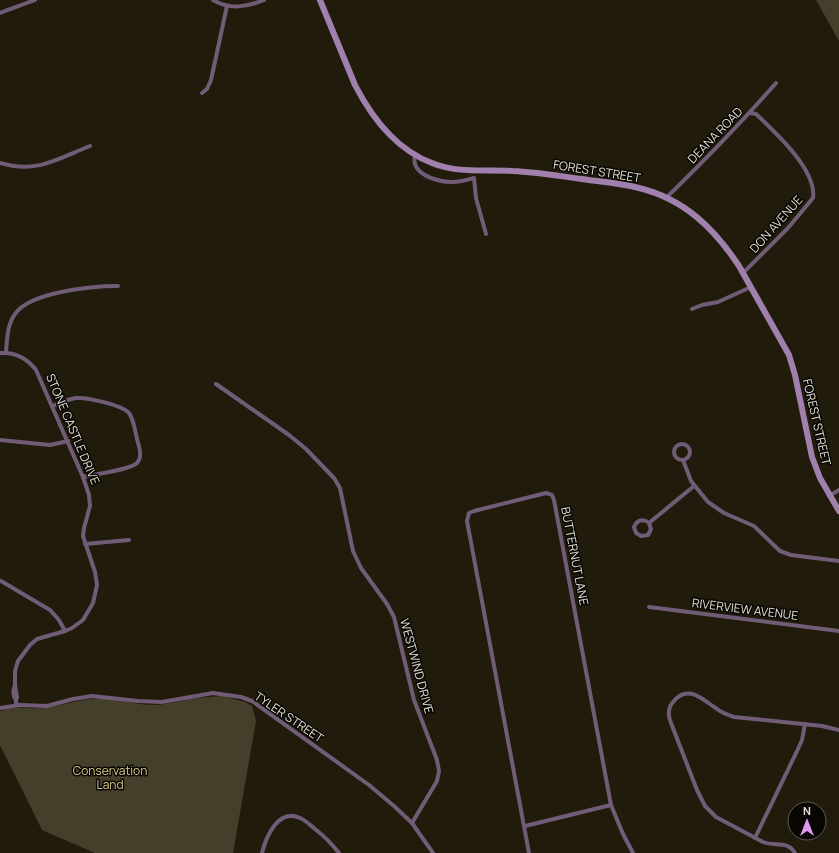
<svg xmlns="http://www.w3.org/2000/svg" width="839" height="853" font-family="Manrope,sans-serif">
  <rect width="100%" height="100%" fill="#201b0b"/>
  <!-- green -->
  <g fill="#443f2b">
    <polygon points="816,0 839,0 839,41"/>
    <path d="M223,696L245,702L252,706L256,721L233,853H95L42,830L0,745V711C12,706 27,709 40,708C59,707 78,699 97,699C117,698 136,705 155,705C170,704 184,700 198,698C206,697 214,697 223,696Z"/>
  </g>
  <g fill="none" stroke-linecap="round" stroke-linejoin="round">
    <!-- street -->
    <g stroke="#715c78" stroke-width="4">
      <path d="M213,0C230,10 247,7 264,0"/>
      <polyline points="0,13 35,0"/>
      <polyline points="202,93 207,89 211,80 227,6"/>
      <path d="M415,155C410,174 437,182 452,182C459,182 467,180 474,178L476,198L486,234"/>
      <path d="M0,163C36,174 57,159 90,146"/>
      <path d="M666,198C704,161 741,123 776,83"/>
      <path d="M743,273L788,228L813,198C817,170 775,132 756,114L750,113"/>
      <polyline points="692,309 702,305 718,302 751,287"/>
      <path d="M0,353C15,352 27,358 36,370L83,477L89,495L90,506L84,528L83,536L95,572L97,585L93,603L83,620L72,628L65,631L37,639L30,645L18,661L15,671V685L17,697L16,700V705"/>
      <path d="M6,353C7,340 7,325 15,314C30,292 92,286 118,286"/>
      <polyline points="216,384 289,435 306,449 334,478 340,488 353,551 361,568 387,604 394,617 414,700 437,760 439,771 437,781 412,823"/>
      <path d="M53,406C60,403 68,399 76,398C86,397 122,405 129,413C134,420 135,431 137,439C139,447 143,456 137,463C130,470 95,474 83,477"/>
      <polyline points="0,440 50,445 68,441"/>
      <circle cx="682" cy="452" r="8"/>
      <polyline points="683,460 691,481 708,502 724,513 754,526 780,551 791,555 839,561"/>
      <polyline points="829,496 839,490"/>
      <path d="M649,523L651,529L648,535L641,536L636,533L634,527C637,520 643,518 649,523L694,486"/>
      <polyline points="85,544 129,540"/>
      <polyline points="1,581 50,610 59,620 65,631"/>
      <polyline points="649,607 839,631"/>
      <path d="M15,685C13,690 12,695 16,700"/>
      <polyline points="0,708 20,705 47,706 73,699 92,696 138,701 162,702 213,693 241,697 252,701 369,785 394,806 412,823 433,853"/>
      <polyline points="525,826 611,805"/>
      <polyline points="755,838 798,749 802,740 805,724"/>
      <path d="M262,853C266,837 278,808 300,818C305,820 310,825 315,829C324,836 332,844 339,853"/>
      <polyline points="529,853 467,521 469,513 474,511 546,493 552,495 554,500 611,805 623,834 633,853"/>
      <path d="M795,853C787,840 775,847 763,842L716,817L705,806L697,790L671,723C668,716 668,708 673,702C688,683 703,700 717,709C722,713 728,715 734,717L822,726L839,730"/>
    </g>
    <!-- secondary -->
    <path stroke="#a280ae" stroke-width="6" d="M320,0L355,85C372,118 397,150 432,163C458,174 486,169 513,171C536,172 559,176 582,179C601,182 620,183 639,188C684,199 714,228 739,266L789,355L795,375L812,457L820,478L839,511"/>
  </g>
  <g text-anchor="middle" dominant-baseline="central" stroke-width="3" stroke-linejoin="round" paint-order="stroke">
    <!-- street labels -->
    <g font-size="12" fill="#e3e0d6" stroke="#080602">
      <text transform="translate(715 135) rotate(-46)">DEANA ROAD</text>
      <text transform="translate(597 171) rotate(9)">FOREST STREET</text>
      <text transform="translate(776 224) rotate(-48)">DON AVENUE</text>
      <text transform="translate(817 422) rotate(77)">FOREST STREET</text>
      <text transform="translate(73 429) rotate(67)">STONE CASTLE DRIVE</text>
      <text transform="translate(575 556) rotate(79)">BUTTERNUT LANE</text>
      <text transform="translate(745 609) rotate(7)">RIVERVIEW AVENUE</text>
      <text transform="translate(417 666) rotate(75)">WESTWIND DRIVE</text>
      <text transform="translate(289 717) rotate(34)">TYLER STREET</text>
    </g>
    <!-- park labels -->
    <g font-size="12" fill="#dbc98b" stroke="#080602">
      <text x="110" y="770">Conservation<tspan x="110" dy="14">Land</tspan></text>
    </g>
  </g>
  <!-- north arrow -->
  <g transform="translate(807 821)"><circle r="19" fill="#080602" stroke="#605d57"/>
  <path d="M0-3L7 15L0 10L-7 15Z" fill="#dd99f3"/>
  <text y="-6" font-size="11" font-weight="bold" text-anchor="middle" fill="#e3e0d6">N</text>
  </g>
</svg>
